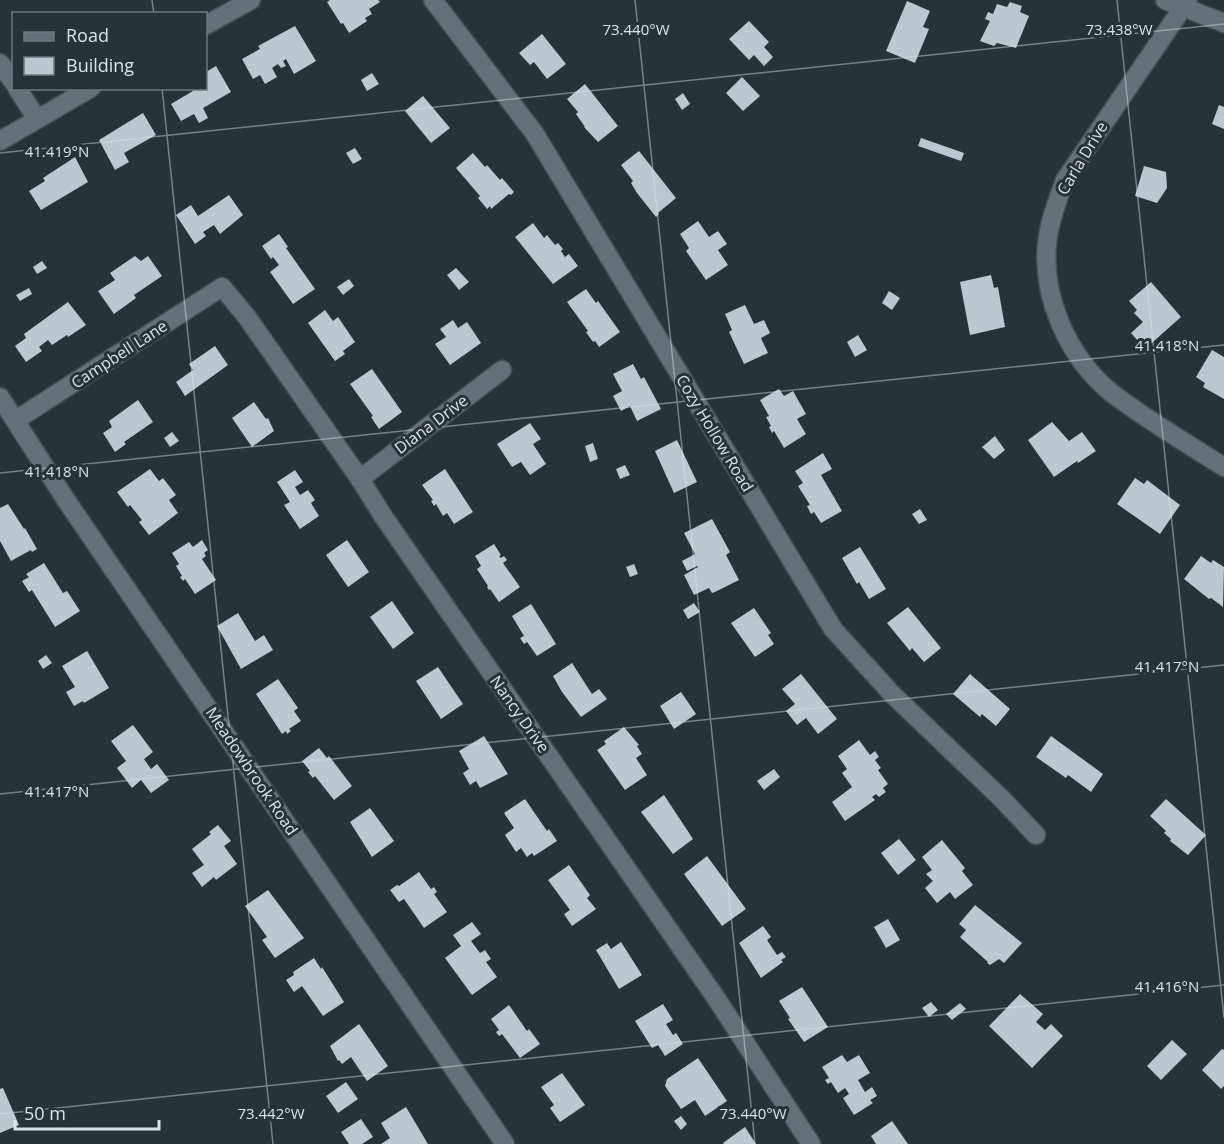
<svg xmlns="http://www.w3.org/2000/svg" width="1224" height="1144" font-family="'Open Sans',sans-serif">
  <rect width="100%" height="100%" fill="#273337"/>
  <!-- building -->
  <g fill="#bbc8ce">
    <polygon points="330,0 378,0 380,2 369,9 372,14 365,18 367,21 349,33 343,23 341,24 327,2"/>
    <polygon points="907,1 930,11 923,27 929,29 915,63 886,51"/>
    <polygon points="1010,2 1022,6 1020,12 1029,16 1016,48 997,43 994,46 980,41 990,21 985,19 988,12 993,14 997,4 1007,7"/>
    <polygon points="749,21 769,42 764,47 773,57 764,66 754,55 749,60 729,39"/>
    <polygon points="295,26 316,61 294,74 286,59 283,61 286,66 281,68 278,64 272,68 277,77 265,84 260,75 253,79 242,59 260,49 258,46"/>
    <polygon points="542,34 566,64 547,79 534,62 530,65 519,53"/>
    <polygon points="216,66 231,92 203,108 208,118 199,123 194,114 181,121 171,104 193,91 191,88 206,88 206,72"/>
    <polygon points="372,73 379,84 367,91 361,80"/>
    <polygon points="742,77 760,96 743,111 726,93"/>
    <polygon points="585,84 618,126 598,142 584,127 585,127 576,114 578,112 567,99"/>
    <polygon points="683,93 690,104 682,110 675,99"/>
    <polygon points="423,96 450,128 431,143 405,111"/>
    <polygon points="1219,105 1224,107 1224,129 1212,124"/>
    <polygon points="143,113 156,135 124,153 129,162 115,170 99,140"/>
    <polygon points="921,138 964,153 961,161 918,146"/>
    <polygon points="355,148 362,159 353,164 346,153"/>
    <polygon points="639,151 676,198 658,213 659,214 656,217 637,193 631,183 633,181 621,165"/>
    <polygon points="473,153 485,167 487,165 500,180 502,178 514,192 511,195 509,194 491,209 490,206 487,209 478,198 480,196 456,168"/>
    <polygon points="75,157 88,182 41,210 29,191 45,181 43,178"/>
    <polygon points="1144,166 1166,172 1167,188 1157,203 1135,196"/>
    <polygon points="229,195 243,215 220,234 214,225 203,232 206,236 195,244 176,215 191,205 198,216"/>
    <polygon points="698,221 709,237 718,231 727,244 718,250 728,265 706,280 686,251 689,248 680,234"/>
    <polygon points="533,223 544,238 547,235 555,245 558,243 563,249 561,251 565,257 569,254 578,266 553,284 515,237"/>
    <polygon points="279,234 288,247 286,248 315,289 293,304 270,272 279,265 273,257 271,259 262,246"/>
    <polygon points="135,256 141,261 148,256 162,276 134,295 136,298 114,314 98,291 115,280 110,273"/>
    <polygon points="42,261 47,268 37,274 33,267"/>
    <polygon points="456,268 469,282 459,290 447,275"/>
    <polygon points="991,275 994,288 998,287 1005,327 970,335 960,282"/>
    <polygon points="349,279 354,286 343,295 337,287"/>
    <polygon points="1151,282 1181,317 1145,349 1131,333 1143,322 1134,313 1137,310 1129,301"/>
    <polygon points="29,288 32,294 20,301 16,295"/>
    <polygon points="586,289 596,303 598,301 620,332 599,347 595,341 593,342 586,332 588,331 567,302"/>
    <polygon points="889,291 900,298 892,310 882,303"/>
    <polygon points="68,302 86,325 68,337 67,335 52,345 48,340 39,347 42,351 26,362 15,346 26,338 24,334"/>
    <polygon points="745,305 754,324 764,320 770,333 761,338 768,353 744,364 729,332 732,330 725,314"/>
    <polygon points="325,310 333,321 338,317 355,342 343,351 345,354 335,361 308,323"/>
    <polygon points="453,320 458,328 467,322 481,343 450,365 435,344 446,337 440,329"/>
    <polygon points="858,335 867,350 855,357 847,342"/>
    <polygon points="215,346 228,365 185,396 176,382 193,370 189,364"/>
    <polygon points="1212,350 1224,357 1224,399 1203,387 1205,383 1196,377"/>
    <polygon points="633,364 641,379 644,377 661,409 637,421 630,406 621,411 613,396 622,391 613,374"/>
    <polygon points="372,369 402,412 379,429 371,417 373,416 350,384"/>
    <polygon points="779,389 784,396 793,391 806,414 797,419 806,434 784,448 774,431 772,433 769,427 771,426 766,417 769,416 760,400"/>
    <polygon points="138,400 153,422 124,442 126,444 115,452 103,433 112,427 109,421"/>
    <polygon points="254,402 266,419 268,418 274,431 252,447 232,418"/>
    <polygon points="1052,422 1069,441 1082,432 1096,451 1078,463 1077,461 1054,477 1028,440"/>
    <polygon points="530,423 541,439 533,444 546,464 530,475 521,462 512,467 497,444"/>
    <polygon points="172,432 179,441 170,447 164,438"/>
    <polygon points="995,436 1005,450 994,459 982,447"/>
    <polygon points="677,440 697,482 674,493 655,451"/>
    <polygon points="593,443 598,459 590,462 585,446"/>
    <polygon points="823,453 832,469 821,475 842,511 821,523 814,512 811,514 807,506 810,505 798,486 803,483 795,471"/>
    <polygon points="625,465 630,475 620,479 616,469"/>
    <polygon points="150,469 159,481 163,478 176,495 169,500 178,513 149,535 139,522 142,520 130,505 128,507 117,492"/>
    <polygon points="445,469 473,512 454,524 447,513 443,516 436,504 434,506 431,501 433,500 422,485"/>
    <polygon points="295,470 303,482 295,487 300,495 308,490 315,500 311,503 319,516 300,529 284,505 290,502 277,482"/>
    <polygon points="1135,478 1144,484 1147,480 1180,505 1160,534 1117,504"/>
    <polygon points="8,504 24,529 25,528 37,549 32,552 31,550 11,561 0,541 0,508"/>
    <polygon points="920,509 927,520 919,524 912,514"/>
    <polygon points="712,519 730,552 726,555 739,580 715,592 712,593 709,588 694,595 684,575 698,567 697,566 687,571 682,561 695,554 684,533"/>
    <polygon points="202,540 208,550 204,553 206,556 202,559 216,580 195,594 185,579 183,581 180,577 182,576 176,566 179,564 172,553 189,542 193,547"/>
    <polygon points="347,540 369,572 348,587 326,555"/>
    <polygon points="494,544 501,555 499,556 501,558 504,556 507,560 503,563 520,587 499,602 490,589 489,590 487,587 488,586 477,569 481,566 475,556"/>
    <polygon points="860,547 886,589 869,599 859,582 857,584 842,558"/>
    <polygon points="1201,556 1211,563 1213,560 1224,567 1223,607 1211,598 1209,599 1184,579"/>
    <polygon points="44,563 63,593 67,591 80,611 55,627 32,590 29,592 22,581 29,577 26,574"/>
    <polygon points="634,564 638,574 630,577 626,567"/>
    <polygon points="392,601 414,633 393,649 370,617"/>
    <polygon points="694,603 700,612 688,619 683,610"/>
    <polygon points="531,604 556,644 537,656 527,642 524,644 520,638 524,636 512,616"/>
    <polygon points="908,607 941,648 924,662 912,648 910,651 887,623"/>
    <polygon points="754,608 771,633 768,635 774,644 755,657 731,623"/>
    <polygon points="238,613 255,641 264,635 273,650 241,669 217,626"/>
    <polygon points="87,651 109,688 84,703 83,701 74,706 66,692 75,687 62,666"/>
    <polygon points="46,655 52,663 43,669 38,661"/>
    <polygon points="572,663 592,694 599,689 607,699 581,717 562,692 553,676"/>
    <polygon points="438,667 463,704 441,719 416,681"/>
    <polygon points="801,674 837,719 818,734 806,718 797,725 786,711 795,704 782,689"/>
    <polygon points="970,674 1010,709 996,726 982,714 980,717 953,694"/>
    <polygon points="278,679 298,708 294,711 301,721 289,729 291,731 287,734 286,731 282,734 256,694"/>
    <polygon points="681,692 696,714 674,729 660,706"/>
    <polygon points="133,725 153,752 144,759 151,769 157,764 169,780 151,793 141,780 132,788 117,768 126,761 111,741"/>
    <polygon points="624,727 639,745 637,746 642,754 636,758 647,775 625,790 597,750 606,744 604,741"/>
    <polygon points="484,736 508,774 480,788 476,781 470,785 463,773 469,769 459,751"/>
    <polygon points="1051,736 1103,774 1091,792 1068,775 1066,778 1036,757"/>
    <polygon points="859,740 870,755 875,751 879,757 875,760 881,768 878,770 888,784 883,788 886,792 879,797 876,794 872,797 875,800 845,821 832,802 852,787 842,773 847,769 838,756"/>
    <polygon points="319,748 327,758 329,756 352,786 334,800 315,776 313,778 308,772 310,771 302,761"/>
    <polygon points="774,769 780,777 764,790 757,781"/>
    <polygon points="664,795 693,839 673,854 641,812"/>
    <polygon points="525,799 547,831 549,829 557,841 534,856 532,853 527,857 521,848 516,852 505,835 514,828 504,813"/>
    <polygon points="1166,799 1206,835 1188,855 1170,841 1171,839 1164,833 1166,831 1150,816"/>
    <polygon points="370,808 394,841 372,857 350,822"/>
    <polygon points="218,825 231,841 224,846 237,864 216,880 214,877 202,887 192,873 204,865 192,849 211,834 209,832"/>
    <polygon points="899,839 916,860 898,875 881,853"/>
    <polygon points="942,840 965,868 962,871 973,885 955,899 950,892 937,903 925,888 933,881 926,874 932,870 922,857"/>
    <polygon points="707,856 746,909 722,926 684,874"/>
    <polygon points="569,865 590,895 587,898 596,909 572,926 564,914 570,910 548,880"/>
    <polygon points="419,872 431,889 434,887 437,892 434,894 447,912 424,928 404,899 399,902 390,890 397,885 399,886"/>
    <polygon points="268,890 304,938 275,958 262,940 267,937 245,906"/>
    <polygon points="975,905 1022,943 1004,963 999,959 990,965 987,963 988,962 960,937 966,930 959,924"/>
    <polygon points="888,919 900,940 886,948 874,927"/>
    <polygon points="472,922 481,934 471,941 480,953 485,950 491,959 486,962 497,977 472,995 445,958 461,946 453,935"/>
    <polygon points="763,926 771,937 767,940 777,955 782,952 786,957 781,960 783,962 761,978 739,943"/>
    <polygon points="621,942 642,975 619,989 596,950 607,943 611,949"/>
    <polygon points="314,958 321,969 322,967 344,1002 323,1016 302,986 294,992 286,980 294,975 293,972"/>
    <polygon points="802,987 828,1027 804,1042 788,1019 790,1018 779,1001"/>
    <polygon points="1020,994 1043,1014 1036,1022 1045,1030 1051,1024 1063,1036 1032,1068 989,1026"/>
    <polygon points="931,1002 938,1010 929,1017 922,1008"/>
    <polygon points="960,1003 966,1009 952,1020 946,1014"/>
    <polygon points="663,1004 673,1020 666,1024 673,1035 676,1033 683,1044 665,1056 658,1045 652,1048 635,1021"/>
    <polygon points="509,1005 527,1031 529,1029 540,1044 520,1058 502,1034 499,1036 496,1032 499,1030 491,1019"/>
    <polygon points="359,1024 388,1066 367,1081 351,1057 342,1064 339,1060 338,1061 330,1046"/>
    <polygon points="1172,1040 1187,1054 1161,1080 1147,1066"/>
    <polygon points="1222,1049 1224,1050 1224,1086 1221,1089 1202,1070"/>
    <polygon points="842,1055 847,1062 859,1055 870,1073 858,1080 865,1092 872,1087 877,1096 870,1100 873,1103 854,1115 843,1098 849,1094 845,1088 838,1093 831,1082 828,1084 825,1080 829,1078 822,1067"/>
    <polygon points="698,1058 727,1101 705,1116 695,1100 681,1109 665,1086 667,1079"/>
    <polygon points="562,1073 585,1105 560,1122 550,1108 554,1105 541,1087"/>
    <polygon points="346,1082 358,1099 338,1113 326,1096"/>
    <polygon points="3,1088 19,1125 0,1133 0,1089"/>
    <polygon points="406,1107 428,1144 381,1144 390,1138 381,1123"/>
    <polygon points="681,1116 687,1124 681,1130 674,1121"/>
    <polygon points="361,1119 373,1137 362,1144 349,1144 341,1132"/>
    <polygon points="892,1121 908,1144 876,1144 871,1136"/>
    <polygon points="745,1127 756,1144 724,1144 723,1143"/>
  </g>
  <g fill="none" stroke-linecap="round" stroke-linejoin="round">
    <defs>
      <g id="minor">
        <polyline points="433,0 535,134 833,629 892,694 1002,799 1036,835"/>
        <polyline points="1165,0 1224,23"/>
        <path d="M1188,0L1065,180C1058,199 1051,216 1048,236C1039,294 1068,358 1113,394C1147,420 1188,444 1224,467"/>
        <polyline points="206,25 251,0"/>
        <polyline points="0,63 14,83"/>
        <polyline points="17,88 37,119"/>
        <polyline points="0,141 91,88"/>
        <polyline points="0,397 66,500 505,1144"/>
        <polyline points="16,420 222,287 247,317 360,479 383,516 716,998 811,1144"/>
        <polyline points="360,479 502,370"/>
      </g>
    </defs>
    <!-- minor casing -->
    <use href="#minor" stroke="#454e52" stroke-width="21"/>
    <!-- minor -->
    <use href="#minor" stroke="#647176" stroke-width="18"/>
  </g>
  <!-- ticks -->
  <path fill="none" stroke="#dce3e5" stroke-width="1.5" stroke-opacity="0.45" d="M152,0L154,14M635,0L755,1144M1117,0L1224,1018M162,88L273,1144M0,153L1224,24M0,473L1224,345M0,794L1224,665M0,1114L1224,985"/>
  <g text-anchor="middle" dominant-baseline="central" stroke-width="6" stroke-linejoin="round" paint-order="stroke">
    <!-- street labels -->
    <g font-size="16" fill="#dce3e5" stroke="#273337">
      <text transform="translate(1082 158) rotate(-59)">Carla Drive</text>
      <text transform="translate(119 354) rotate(-33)">Campbell Lane</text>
      <text transform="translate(431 424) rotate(-37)">Diana Drive</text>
      <text transform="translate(715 433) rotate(59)">Cozy Hollow Road</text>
      <text transform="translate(520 714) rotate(55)">Nancy Drive</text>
      <text transform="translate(252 771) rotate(56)">Meadowbrook Road</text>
    </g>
  </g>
  <g font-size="15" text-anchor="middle" fill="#dce3e5" stroke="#273337" stroke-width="6" stroke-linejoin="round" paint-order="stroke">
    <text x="636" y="35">73.440°W</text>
    <text x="1119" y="35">73.438°W</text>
    <text x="57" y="157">41.419°N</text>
    <text x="1167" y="351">41.418°N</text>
    <text x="57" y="477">41.418°N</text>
    <text x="1167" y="672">41.417°N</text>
    <text x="57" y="797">41.417°N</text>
    <text x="1167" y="992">41.416°N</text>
    <text x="271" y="1119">73.442°W</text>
    <text x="753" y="1119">73.440°W</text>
  </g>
  <!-- legend -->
  <rect x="12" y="12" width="195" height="78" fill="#273337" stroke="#6f797d" stroke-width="1.5"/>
  <rect x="24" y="32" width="30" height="9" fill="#647176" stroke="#6f797d" stroke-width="1.5"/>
  <text x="66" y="42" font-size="18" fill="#dce3e5">Road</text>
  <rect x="24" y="57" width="30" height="18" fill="#bbc8ce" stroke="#6f797d" stroke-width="1.5"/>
  <text x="66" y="72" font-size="18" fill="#dce3e5">Building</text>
  <!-- scale -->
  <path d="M15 1120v9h144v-9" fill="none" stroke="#dce3e5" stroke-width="3"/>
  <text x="24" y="1120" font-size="18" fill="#dce3e5" stroke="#273337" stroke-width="4.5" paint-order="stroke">50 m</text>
</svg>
